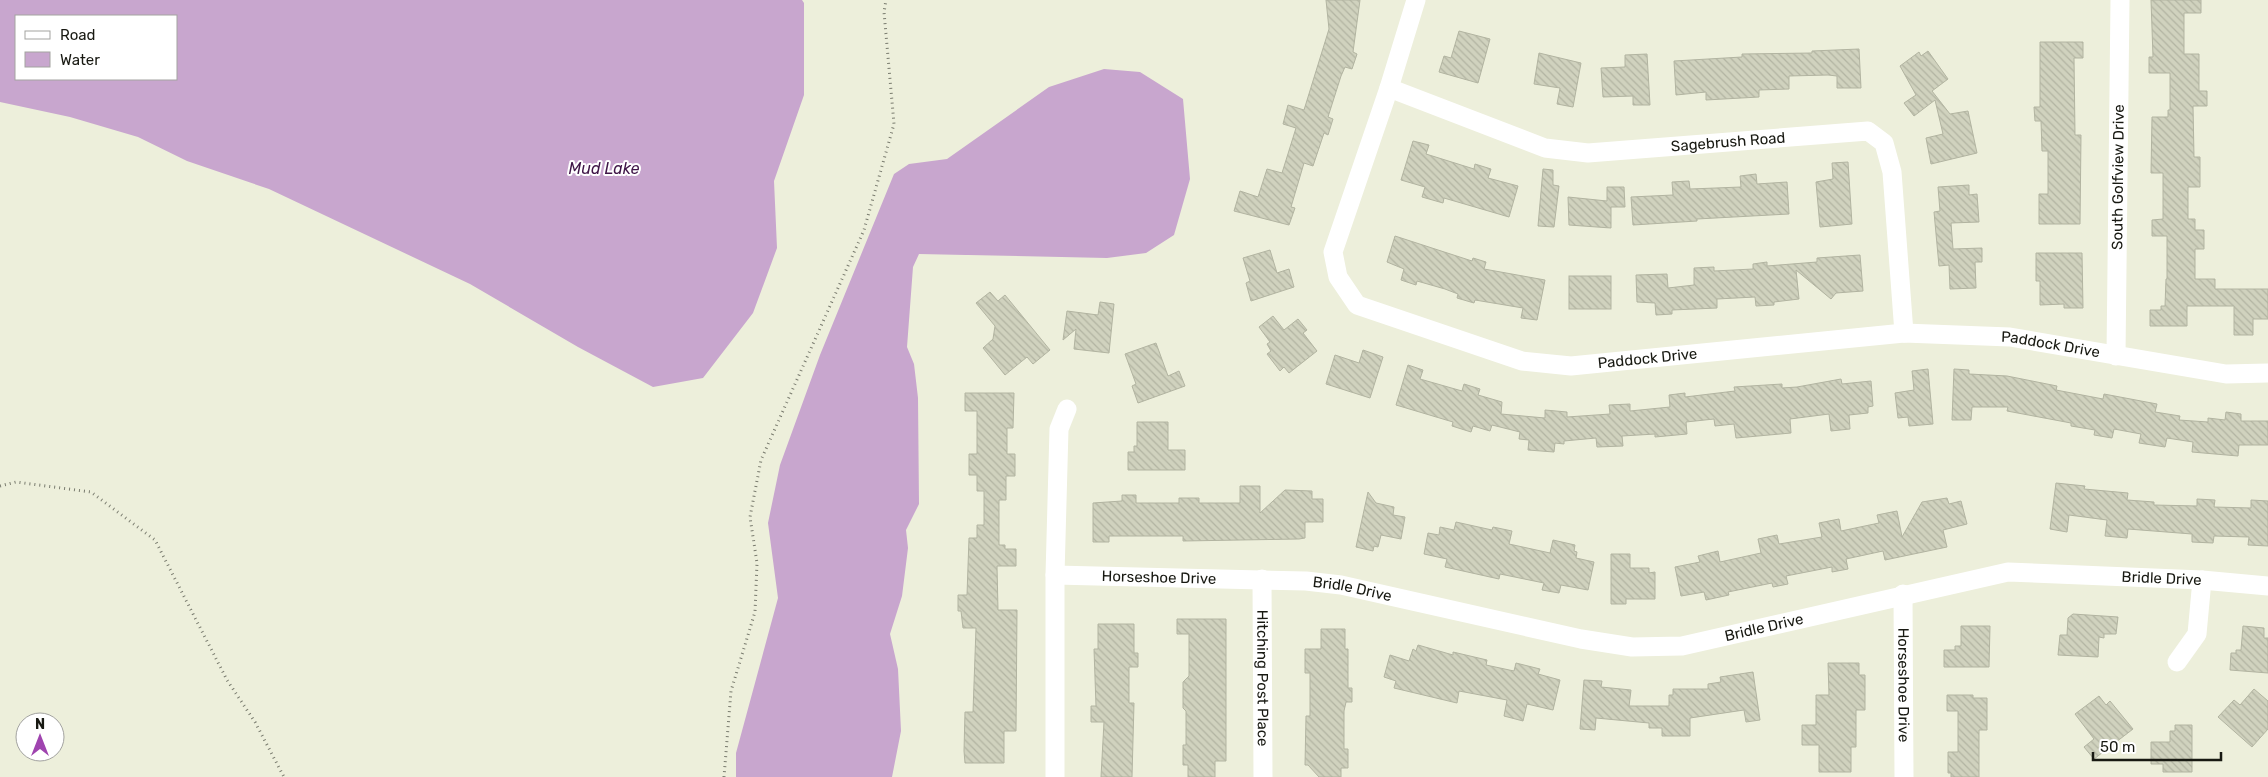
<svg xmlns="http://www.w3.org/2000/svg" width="2268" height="777" font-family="Rubik,sans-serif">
  <defs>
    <pattern id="building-back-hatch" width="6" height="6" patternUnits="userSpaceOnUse" patternTransform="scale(1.25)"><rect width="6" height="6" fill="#d0d2be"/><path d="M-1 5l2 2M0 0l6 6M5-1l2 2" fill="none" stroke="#b2b4a2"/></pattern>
  </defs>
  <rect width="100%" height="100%" fill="#edefdb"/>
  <!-- water -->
  <g fill="#c8a6ce" fill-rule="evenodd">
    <path d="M0,0H802L804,3V95L774,181L777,248L753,313L703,378L653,387L578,347L470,284L269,189L187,161L138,137L70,117L0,102ZM16,16H176V79H16Z"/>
    <polygon points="1104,69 1140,72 1183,99 1190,179 1174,235 1146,253 1107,258 919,254 913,267 907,347 914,364 918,398 919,504 906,530 908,548 902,596 890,634 898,669 901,731 892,777 736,777 736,753 778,598 768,523 780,465 820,355 894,174 909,164 947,159 1049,87"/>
  </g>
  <!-- building -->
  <g fill="url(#building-back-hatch)" stroke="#b2b4a1">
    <polygon points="1326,0 1360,0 1353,52 1357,54 1352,69 1345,67 1341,76 1328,117 1333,119 1328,135 1324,133 1313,166 1304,163 1291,207 1295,208 1289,225 1234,211 1240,191 1258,197 1267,169 1282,173 1296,128 1283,124 1288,105 1304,110 1329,29"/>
    <polygon points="2151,0 2201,0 2201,13 2184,13 2184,54 2199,54 2199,91 2207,91 2207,106 2193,106 2194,157 2200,157 2200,187 2188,187 2188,219 2195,219 2195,230 2204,230 2204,249 2195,249 2195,279 2215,279 2215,289 2268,289 2268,319 2253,319 2253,335 2234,335 2234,306 2187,306 2187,326 2150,326 2150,310 2161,310 2161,306 2165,306 2166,279 2167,279 2167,236 2152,236 2152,220 2163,219 2163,173 2151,173 2152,117 2168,117 2168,110 2170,110 2170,73 2149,73 2149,57 2153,57"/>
    <polygon points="1459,31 1490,39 1478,83 1439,72 1444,56 1451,58"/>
    <polygon points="2040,42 2083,42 2083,58 2074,58 2075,135 2081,135 2080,224 2039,224 2039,194 2048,194 2048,151 2042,151 2041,121 2035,121 2034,107 2040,107"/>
    <polygon points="1859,49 1861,88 1837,88 1837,76 1828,75 1789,76 1789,89 1759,90 1759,97 1706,100 1706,92 1676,95 1674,61 1742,57 1742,54 1812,53 1812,51"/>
    <polygon points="1928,51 1948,79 1932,91 1950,114 1968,111 1977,153 1931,164 1926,138 1943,134 1935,100 1914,116 1904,103 1916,95 1900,66 1919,52 1921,56"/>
    <polygon points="1539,53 1581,63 1573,107 1557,104 1560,88 1534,84"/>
    <polygon points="1647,54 1650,105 1633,105 1633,96 1603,97 1601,68 1625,67 1625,55"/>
    <polygon points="1413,141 1429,145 1426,154 1474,169 1475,164 1491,169 1488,178 1518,186 1509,217 1444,198 1443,203 1422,197 1425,187 1401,180"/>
    <polygon points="1848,162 1852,224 1820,227 1816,182 1833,179 1832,163"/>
    <polygon points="1543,169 1553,170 1553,185 1559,186 1554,227 1538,226"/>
    <polygon points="1756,174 1757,184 1787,182 1789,214 1697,219 1697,221 1633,225 1631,197 1673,195 1672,182 1689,181 1690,189 1741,187 1740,176"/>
    <polygon points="1969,185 1969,195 1977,194 1979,222 1951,223 1953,249 1982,248 1982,262 1975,262 1976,288 1950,289 1949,265 1939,266 1934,212 1940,211 1938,187"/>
    <polygon points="1607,187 1624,187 1625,207 1611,207 1611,228 1569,225 1568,197 1607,201"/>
    <polygon points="1395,236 1472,261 1473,258 1486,262 1484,269 1545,280 1537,320 1521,318 1523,308 1475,300 1474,303 1457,298 1458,294 1445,289 1417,281 1416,285 1401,280 1404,269 1387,262"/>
    <polygon points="1270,250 1277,273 1289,269 1294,287 1251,301 1246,283 1250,281 1243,258"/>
    <polygon points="2036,253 2082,253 2083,308 2064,308 2064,304 2040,305 2040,281 2036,281"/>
    <polygon points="1860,255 1863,291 1836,293 1831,299 1796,270 1799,299 1774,302 1774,305 1756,306 1755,297 1717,299 1717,308 1672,310 1672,314 1656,315 1655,303 1637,302 1636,275 1667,274 1668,288 1694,285 1694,268 1714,267 1714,271 1753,269 1753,264 1767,262 1767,266 1817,262 1817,258"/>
    <rect x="1569" y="276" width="42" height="33"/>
    <polygon points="990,292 998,301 1005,295 1050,350 1033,364 1027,357 1005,375 983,348 993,339 995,326 976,303"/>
    <polygon points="1100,302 1114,304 1109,353 1074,349 1076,329 1063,340 1067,311 1098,315"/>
    <polygon points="1273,316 1284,330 1298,319 1307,330 1303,333 1317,351 1289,373 1284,367 1280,371 1267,354 1271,351 1267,344 1270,342 1259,327"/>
    <polygon points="1156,343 1168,376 1179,371 1185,386 1138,403 1132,386 1136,384 1125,354"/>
    <polygon points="1363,350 1383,357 1370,398 1326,384 1335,355 1359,363"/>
    <polygon points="1408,365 1423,370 1420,379 1462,391 1464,384 1480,389 1478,395 1502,402 1501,414 1545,418 1545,410 1567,412 1567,417 1610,414 1609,405 1630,404 1630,411 1670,407 1669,395 1685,393 1685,397 1735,391 1734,387 1782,384 1782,388 1797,387 1841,379 1842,384 1871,381 1873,406 1868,407 1868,413 1849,415 1850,429 1831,431 1829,414 1790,419 1791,433 1736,438 1734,424 1715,426 1714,419 1686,422 1687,434 1655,437 1655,434 1622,436 1623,446 1597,447 1596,438 1564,441 1564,444 1555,443 1554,452 1528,450 1529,440 1519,439 1520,432 1492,425 1490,431 1473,426 1471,432 1452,426 1453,422 1396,405"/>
    <polygon points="1928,369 1933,424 1909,426 1908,417 1898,418 1895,393 1914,390 1912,371"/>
    <polygon points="1954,369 1969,370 1969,374 2007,376 2057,386 2056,390 2103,399 2104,394 2157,404 2155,412 2180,416 2179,420 2208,422 2208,418 2225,420 2226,412 2241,414 2241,421 2268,421 2268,445 2239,445 2238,456 2192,452 2193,442 2167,438 2165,447 2139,443 2141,434 2114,429 2112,438 2094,435 2095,430 2071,426 2071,423 2007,411 2008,407 1972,407 1971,420 1952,420"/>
    <polygon points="965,393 1014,393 1013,428 1007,428 1007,454 1015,454 1015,476 1006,476 1006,500 999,500 999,545 1005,545 1005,549 1016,549 1016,566 997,566 998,610 1017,610 1016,731 1004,731 1004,763 965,763 964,751 965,712 973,712 976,628 963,628 961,611 958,611 958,595 967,595 969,538 977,538 977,525 984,525 984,491 977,491 977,475 969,475 969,454 977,454 977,411 965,411"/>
    <polygon points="1137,422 1168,422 1168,450 1185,450 1185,470 1128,470 1128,452 1134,452 1134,446 1137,446"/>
    <polygon points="2056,483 2085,486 2084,489 2128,493 2127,500 2154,502 2154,505 2197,506 2197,499 2215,500 2214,507 2251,508 2251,500 2268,501 2268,546 2248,545 2249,537 2214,536 2213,543 2192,542 2192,534 2128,529 2127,538 2105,536 2107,520 2069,515 2067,532 2050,529"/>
    <polygon points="1240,486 1260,486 1260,513 1285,490 1312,491 1312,499 1323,499 1323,522 1305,522 1305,538 1299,539 1183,541 1183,536 1109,536 1109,542 1093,542 1093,503 1122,501 1122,495 1136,495 1136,503 1179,503 1179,498 1199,498 1199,503 1240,503"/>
    <polygon points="1368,492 1376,503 1394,507 1393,515 1405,517 1401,539 1381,535 1378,547 1374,546 1373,551 1356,547"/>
    <polygon points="1947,498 1949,504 1961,501 1967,524 1943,530 1947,547 1885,560 1883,551 1846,559 1848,569 1832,572 1832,567 1786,576 1788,584 1773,587 1772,583 1728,592 1729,595 1706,600 1704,592 1681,596 1675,567 1700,562 1698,556 1718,551 1720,562 1761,553 1758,539 1777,535 1779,544 1822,537 1819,523 1839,519 1841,531 1879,523 1877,515 1897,511 1902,537 1922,502"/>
    <polygon points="1456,522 1492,530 1493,527 1512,531 1509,544 1550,553 1553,540 1575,545 1574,551 1577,552 1576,558 1594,562 1588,590 1561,585 1559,593 1542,590 1544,583 1500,574 1499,579 1445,567 1447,559 1424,554 1428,533 1439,535 1440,527 1454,530"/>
    <polygon points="1611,554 1630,554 1630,568 1649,568 1649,573 1655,572 1655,599 1626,599 1626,604 1611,604"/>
    <polygon points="2073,614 2118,617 2116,634 2104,634 2104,638 2099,637 2098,657 2058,655 2060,635 2067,635 2068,618"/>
    <polygon points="1177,619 1226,619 1226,761 1215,761 1215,777 1188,777 1188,765 1183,765 1183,745 1186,745 1186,711 1183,708 1183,682 1189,676 1189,634 1177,634"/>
    <polygon points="1098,624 1134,624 1134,653 1138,653 1138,667 1129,667 1129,703 1134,703 1132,777 1101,777 1104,722 1091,722 1091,706 1096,706 1094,649 1098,649"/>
    <polygon points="1961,626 1990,626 1989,667 1944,667 1944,650 1955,650 1955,646 1961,646"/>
    <polygon points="2243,626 2264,628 2264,638 2268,638 2268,673 2230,670 2231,653 2236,653 2236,650 2241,650"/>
    <polygon points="1321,629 1345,629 1345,649 1348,649 1348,688 1352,688 1352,702 1346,702 1344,711 1344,749 1348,749 1348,768 1341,768 1341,777 1319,777 1308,765 1305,765 1306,716 1310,716 1310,673 1305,673 1305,649 1321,649"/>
    <polygon points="1418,645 1453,655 1453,652 1487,660 1486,665 1514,671 1516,663 1540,669 1538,674 1560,680 1553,710 1527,704 1523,721 1504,716 1507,700 1459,691 1457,703 1394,688 1396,681 1384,677 1390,655 1409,661 1413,649 1416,651"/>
    <polygon points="1828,663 1859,663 1859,675 1865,675 1865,710 1856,710 1856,747 1851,747 1851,772 1819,772 1819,745 1802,745 1802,725 1816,725 1816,695 1829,695"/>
    <polygon points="1753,672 1760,720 1746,722 1744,710 1690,718 1690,736 1662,736 1662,728 1649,728 1649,723 1596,718 1595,730 1580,729 1584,680 1602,681 1601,687 1631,690 1629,706 1669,706 1669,695 1673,695 1673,689 1708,689 1708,684 1721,682 1720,677"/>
    <polygon points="2254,689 2268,701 2268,729 2252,747 2218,717 2234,700 2240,705"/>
    <polygon points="1947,695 1973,695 1973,698 1987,698 1987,730 1979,730 1979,777 1951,777 1951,773 1948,773 1948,752 1958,752 1958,711 1947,711"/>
    <polygon points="2099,696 2106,705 2110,701 2133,729 2094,759 2084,747 2094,739 2075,714"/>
    <polygon points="2175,725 2192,725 2192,772 2163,772 2163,764 2151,764 2151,742 2170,742 2170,731 2175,731"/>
  </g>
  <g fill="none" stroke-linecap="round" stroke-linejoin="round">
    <!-- path -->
    <g stroke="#797b6e" stroke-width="3" stroke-dasharray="1 4" stroke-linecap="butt">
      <polyline points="0,486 16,482 91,492 155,540 227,680 255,722 284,777"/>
      <polyline points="724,777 731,691 755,612 757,563 750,517 761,460 864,230 894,124 884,12 886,0"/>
    </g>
    <!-- minor -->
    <g stroke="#fff" stroke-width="19">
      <path id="s1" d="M1416,0L1389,88L1333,252L1338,277L1357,305L1522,361L1571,366L1904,333L2010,337L2226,374L2268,373"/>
      <path id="s2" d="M1389,88L1545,148L1588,153L1868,131L1884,143L1892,172L1904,333"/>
      <path id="s3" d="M2116,356L2120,0"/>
      <path id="s4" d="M1055,575L1306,581L1341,585L1581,639L1632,647L1682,646L2008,572L2202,580L2268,586"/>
      <path id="s5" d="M1262,579L1263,777"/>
      <path id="s6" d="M1903,594L1904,777"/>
      <polyline points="2177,662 2197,634 2202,580"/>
      <polyline points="1055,777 1055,575 1059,429 1067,409"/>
    </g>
  </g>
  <g text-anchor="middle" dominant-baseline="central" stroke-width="4" stroke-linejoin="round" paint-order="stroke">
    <!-- street labels -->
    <g font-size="15" fill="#181912" stroke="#fff">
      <text stroke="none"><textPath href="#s2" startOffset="351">Sagebrush Road</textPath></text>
      <text stroke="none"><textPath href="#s3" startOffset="179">South Golfview Drive</textPath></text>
      <text stroke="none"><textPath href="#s1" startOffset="1030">Paddock Drive</textPath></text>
      <text stroke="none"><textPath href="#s1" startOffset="625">Paddock Drive</textPath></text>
      <text stroke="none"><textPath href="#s4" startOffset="104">Horseshoe Drive</textPath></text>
      <text stroke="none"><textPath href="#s4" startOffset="1122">Bridle Drive</textPath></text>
      <text stroke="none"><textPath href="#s4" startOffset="298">Bridle Drive</textPath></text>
      <text stroke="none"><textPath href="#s4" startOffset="718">Bridle Drive</textPath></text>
      <text stroke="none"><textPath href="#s5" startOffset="99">Hitching Post Place</textPath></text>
      <text stroke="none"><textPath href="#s6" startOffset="91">Horseshoe Drive</textPath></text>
    </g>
    <!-- water labels -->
    <g font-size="16" font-style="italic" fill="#3f1547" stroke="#fff">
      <text x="604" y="168">Mud Lake</text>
    </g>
  </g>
  <!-- legend -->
  <rect x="15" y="15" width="162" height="65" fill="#ffffff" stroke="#a3a3a0"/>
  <rect x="25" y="31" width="25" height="8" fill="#ffffff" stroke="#a3a3a0"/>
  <text x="60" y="40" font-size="15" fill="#181912">Road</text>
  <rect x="25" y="52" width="25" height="15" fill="#c8a6ce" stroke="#a3a3a0"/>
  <text x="60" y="65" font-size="15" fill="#181912">Water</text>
  <!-- north arrow -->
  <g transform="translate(40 737)"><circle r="24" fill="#ffffff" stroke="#a3a3a0"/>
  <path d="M0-4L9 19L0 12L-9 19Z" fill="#9f44af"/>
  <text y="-8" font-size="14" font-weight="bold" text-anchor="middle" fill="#181912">N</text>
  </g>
  <!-- scale -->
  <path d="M2093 752v8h128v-8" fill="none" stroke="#181912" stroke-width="2.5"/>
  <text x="2100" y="752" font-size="15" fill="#181912" stroke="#ffffff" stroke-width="4" paint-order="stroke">50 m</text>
</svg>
